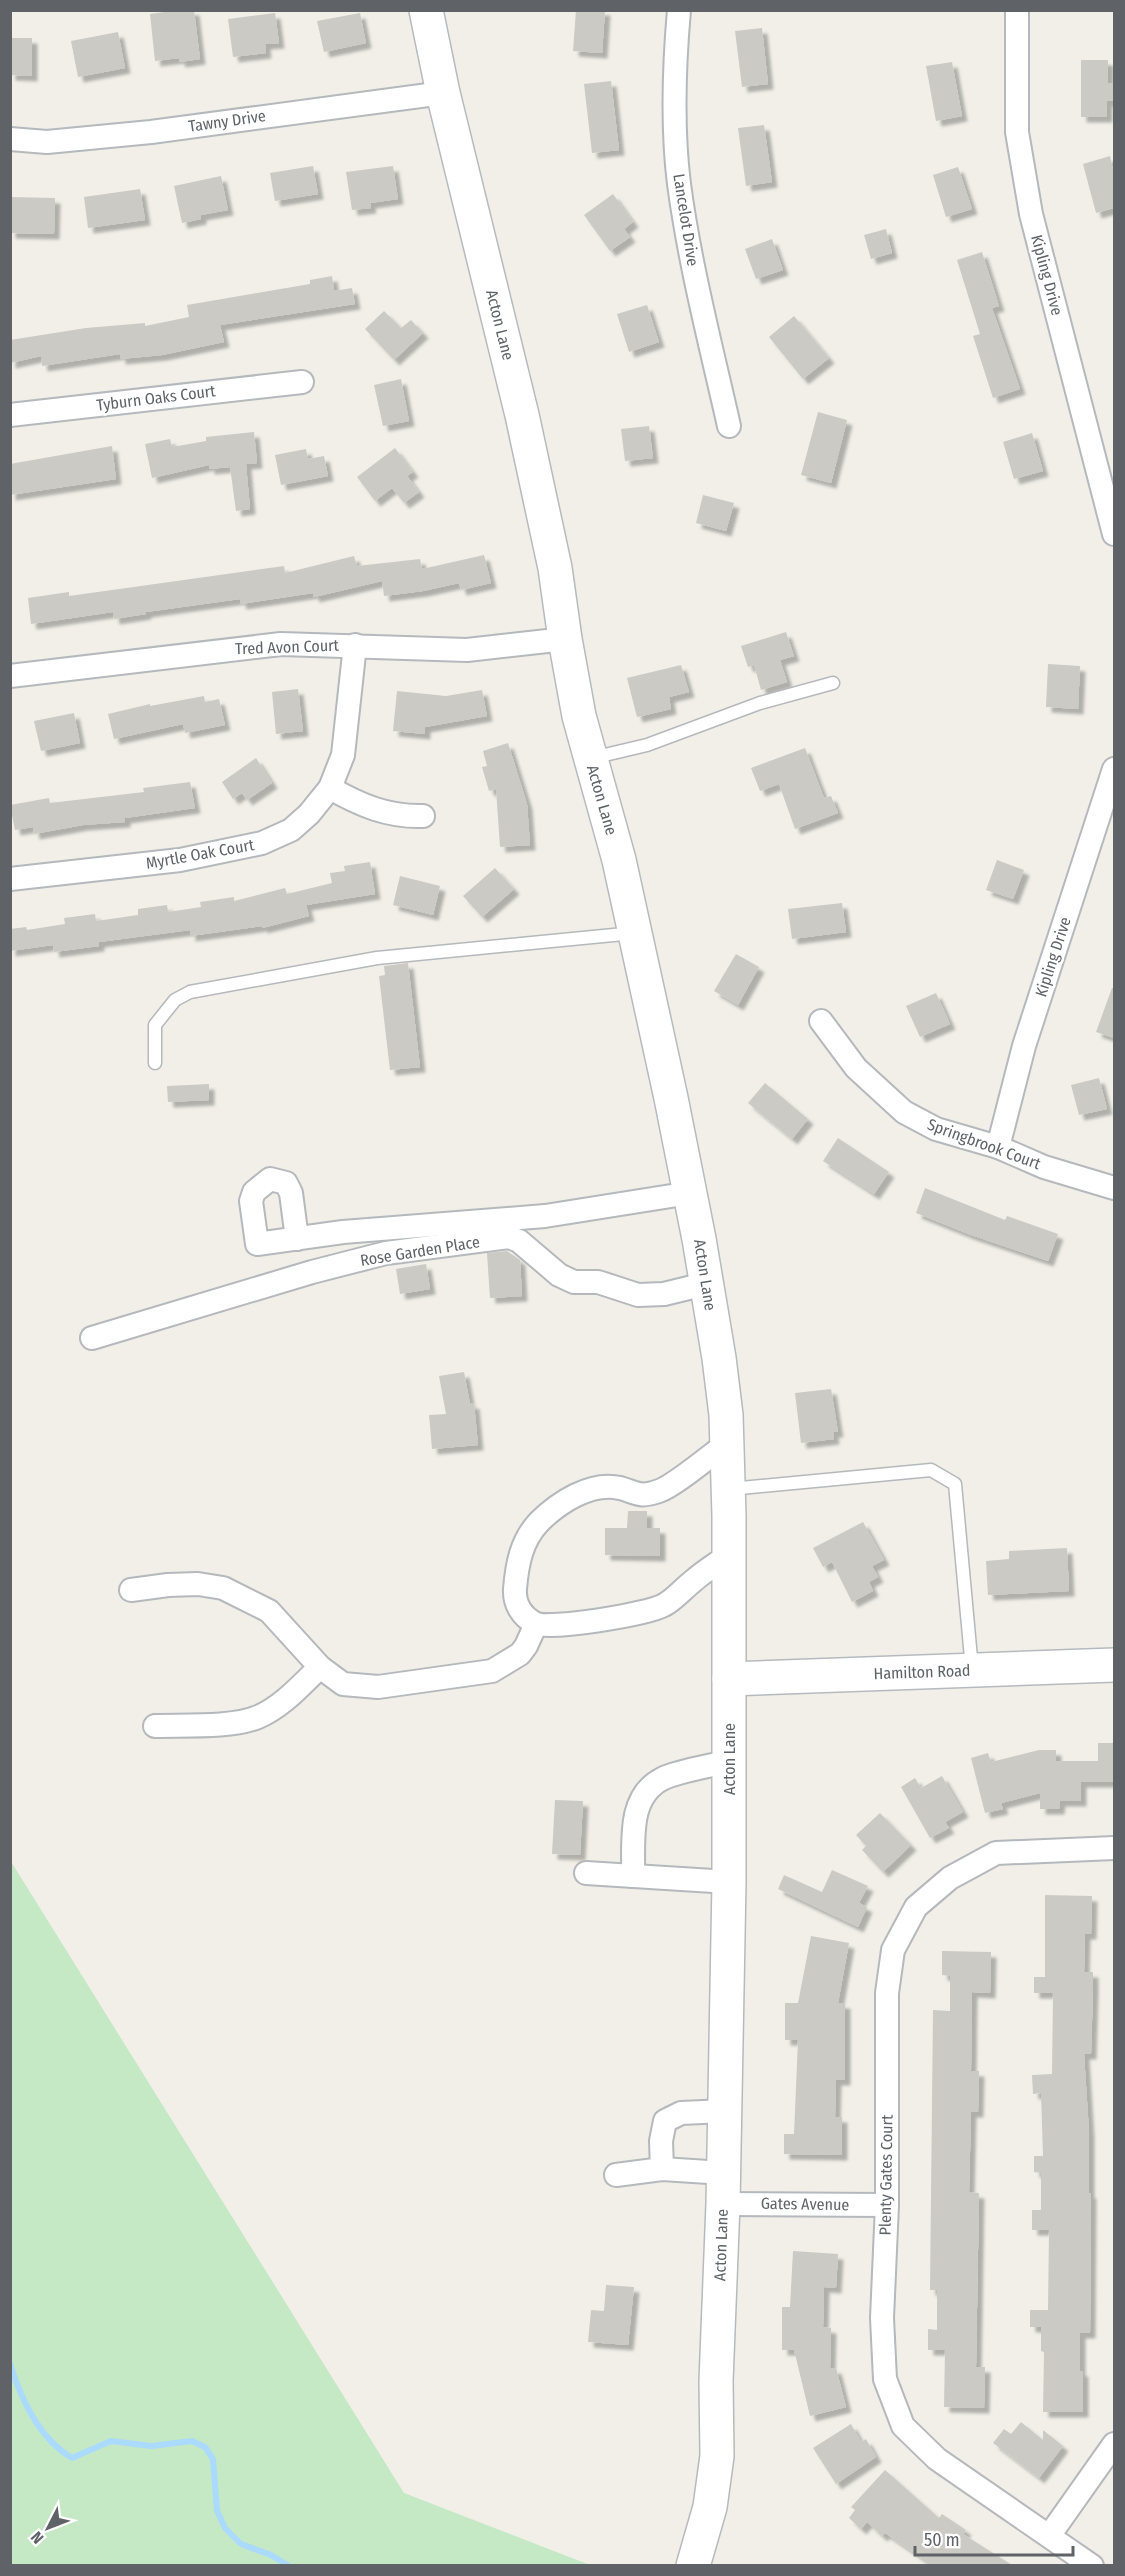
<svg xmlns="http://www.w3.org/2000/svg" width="1125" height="2576" font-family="'Fira Sans Condensed',sans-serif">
  <defs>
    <filter id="shadow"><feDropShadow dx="5.5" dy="5.5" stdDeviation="1.5" flood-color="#0004"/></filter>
  </defs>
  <rect width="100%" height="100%" fill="#f1efe8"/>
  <!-- green -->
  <polygon fill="#c5e8c5" points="10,1860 404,2493 590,2565 11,2565"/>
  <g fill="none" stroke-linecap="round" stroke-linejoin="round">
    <!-- stream -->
    <path stroke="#aadaff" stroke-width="6" d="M10,2364C21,2399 39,2439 72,2458L111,2441L151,2446L192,2441L205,2447L213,2459L217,2511L225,2528L241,2544L271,2555L289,2566"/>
  </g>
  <!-- building -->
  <g fill="#cccac5" filter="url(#shadow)">
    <polygon points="179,10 194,10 200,59 180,62 179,58 155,61 150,14"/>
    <polygon points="576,10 605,10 602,53 573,51"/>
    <polygon points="275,13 279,43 265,44 266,53 233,57 228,19"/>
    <polygon points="360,13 366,43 324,52 317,21"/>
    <polygon points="762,28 768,84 742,87 735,31"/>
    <polygon points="118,32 125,68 78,77 71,41"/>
    <polygon points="10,38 32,38 32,76 10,75"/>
    <polygon points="1081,60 1108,60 1108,83 1114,83 1114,101 1107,101 1107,117 1081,117"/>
    <polygon points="952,62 962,116 936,121 926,66"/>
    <polygon points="611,81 619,150 592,153 584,84"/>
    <polygon points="764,125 772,182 746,186 738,128"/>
    <polygon points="1110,156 1114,174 1114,208 1096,213 1083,164"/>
    <polygon points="313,166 318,194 275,201 270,173"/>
    <polygon points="393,166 398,199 370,203 371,208 352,210 346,172"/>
    <polygon points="958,167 972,209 946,217 933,175"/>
    <polygon points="221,176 228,210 201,215 201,219 182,223 174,186"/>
    <polygon points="140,189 145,220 88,228 84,197"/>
    <polygon points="613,194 633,222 624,229 630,237 610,251 584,215"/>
    <polygon points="10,197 55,198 54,234 10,233"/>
    <polygon points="886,229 892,253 871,259 864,235"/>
    <polygon points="772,239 783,270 756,279 745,249"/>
    <polygon points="982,252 999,306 992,308 1020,389 993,398 973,336 980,334 957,260"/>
    <polygon points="332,276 334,291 352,288 355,304 220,325 224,342 162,355 120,359 120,354 42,366 41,356 10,363 10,340 86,328 145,323 145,326 189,317 187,305 310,284 310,280"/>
    <polygon points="647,305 659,342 629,352 617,314"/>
    <polygon points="384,311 401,328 411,320 423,333 394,360 365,329"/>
    <polygon points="794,316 829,358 803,379 769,337"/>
    <polygon points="401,379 409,421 383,426 374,385"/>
    <polygon points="818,412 847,420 831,483 801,475"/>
    <polygon points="649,426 653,458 625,461 621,429"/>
    <polygon points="254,432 257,463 246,464 250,509 236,511 230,467 209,469 209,465 152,478 145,444 170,439 172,447 206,441 206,437"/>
    <polygon points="1032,433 1043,471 1014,479 1003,442"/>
    <polygon points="112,446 116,479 10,495 10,464"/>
    <polygon points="395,448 413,472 407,476 419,492 404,503 392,488 375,501 357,477"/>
    <polygon points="306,449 308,459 324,456 328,476 281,485 275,455"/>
    <polygon points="703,495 734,503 726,531 696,523"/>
    <polygon points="484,555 491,583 461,590 459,583 423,591 384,596 382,581 314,597 313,593 241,604 240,599 146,612 146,614 114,619 113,612 31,624 28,598 69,592 69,596 284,566 285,573 354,556 357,566 420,559 422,569"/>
    <polygon points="786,632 794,656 780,660 787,682 761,690 754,665 748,667 741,646"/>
    <polygon points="1048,664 1080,666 1078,709 1046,707"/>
    <polygon points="681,665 689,692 669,697 671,709 637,717 627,678"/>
    <polygon points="298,689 303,731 276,734 272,692"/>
    <polygon points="482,690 487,716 425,727 425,734 393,731 397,691 446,696"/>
    <polygon points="204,696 205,702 219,699 225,725 185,733 183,724 114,739 108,714 150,704 150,706"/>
    <polygon points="74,713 80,743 41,751 34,721"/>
    <polygon points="508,743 527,804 530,845 500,847 496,789 489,791 482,767 487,766 483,751"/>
    <polygon points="805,748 824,798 831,796 838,813 795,829 779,784 760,791 751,768"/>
    <polygon points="256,758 272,783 247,800 242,793 233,799 222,782"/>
    <polygon points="190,782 195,808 125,818 125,822 83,825 34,834 33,827 15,830 10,805 49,798 50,803 144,792 143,788"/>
    <polygon points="997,860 1024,870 1013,899 986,890"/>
    <polygon points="370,862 375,894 306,905 309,916 262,928 262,926 190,936 190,930 99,942 99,946 54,952 53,945 10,951 10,929 26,927 27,930 65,924 64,918 95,914 96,921 138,915 138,909 167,905 168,912 201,907 200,902 234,897 234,901 285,888 287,894 332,883 330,873 345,871 344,866"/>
    <polygon points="495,868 514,889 482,917 463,896"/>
    <polygon points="400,876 440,886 433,915 393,905"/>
    <polygon points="842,903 846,932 792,939 788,909"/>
    <polygon points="736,954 759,967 738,1005 714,991"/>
    <polygon points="408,963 420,1067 390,1070 379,976 385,975 384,966"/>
    <polygon points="1112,988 1114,988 1114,1038 1096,1032"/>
    <polygon points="936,993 950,1024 920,1037 906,1006"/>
    <polygon points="1099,1078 1107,1109 1079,1115 1071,1085"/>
    <polygon points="765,1083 808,1119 792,1139 748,1103"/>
    <polygon points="209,1084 209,1100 168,1102 167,1086"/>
    <polygon points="838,1138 889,1172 874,1194 823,1161"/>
    <polygon points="925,1188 1005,1220 1007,1216 1058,1234 1048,1261 971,1235 916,1213"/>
    <polygon points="507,1251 520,1260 522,1296 490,1298 487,1253"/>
    <polygon points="426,1264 430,1289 400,1294 396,1269"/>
    <polygon points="464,1372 470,1404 474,1403 478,1445 432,1449 429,1415 446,1414 439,1376"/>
    <polygon points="831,1389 838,1432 833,1432 834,1439 801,1443 795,1393"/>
    <polygon points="628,1511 647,1511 647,1528 660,1528 660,1556 605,1555 605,1528 627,1528"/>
    <polygon points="863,1522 884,1560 872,1566 878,1577 869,1582 873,1591 852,1602 832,1562 823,1567 813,1548"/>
    <polygon points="1067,1548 1069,1591 988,1595 986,1561 1009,1559 1009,1551"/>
    <polygon points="1098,1743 1114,1743 1114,1782 1081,1782 1081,1801 1060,1801 1059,1809 1040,1809 1040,1793 1001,1803 1003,1809 985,1813 971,1758 988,1753 991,1762 1039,1750 1056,1750 1056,1761 1098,1761"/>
    <polygon points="942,1776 963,1812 945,1822 949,1828 930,1838 901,1787 915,1778 921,1788"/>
    <polygon points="555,1800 583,1801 580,1855 552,1854"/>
    <polygon points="880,1813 911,1845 883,1872 862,1850 866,1846 856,1835"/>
    <polygon points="832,1870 868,1886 859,1903 867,1907 858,1927 778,1889 784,1875 822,1892"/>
    <polygon points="1045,1895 1092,1896 1091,1934 1085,1934 1084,1972 1093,1972 1093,1989 1091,2054 1084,2054 1089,2132 1089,2193 1091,2193 1090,2333 1080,2333 1080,2371 1083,2371 1083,2412 1043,2412 1044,2352 1041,2351 1041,2327 1030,2327 1030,2310 1048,2310 1049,2230 1032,2230 1032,2210 1041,2210 1041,2173 1034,2172 1034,2156 1043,2156 1041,2093 1033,2094 1032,2075 1052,2074 1053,1993 1034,1993 1034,1977 1045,1977"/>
    <polygon points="811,1936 849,1943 838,2003 845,2003 845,2080 836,2080 835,2117 842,2117 842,2155 784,2154 784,2134 794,2134 798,2040 785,2040 785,2003 798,2003"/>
    <polygon points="942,1951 991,1952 990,1993 972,1992 971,2071 979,2071 978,2112 971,2112 969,2192 979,2193 976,2367 985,2367 984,2408 944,2407 945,2350 928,2350 928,2329 937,2330 937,2290 930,2290 933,2010 950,2011 950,1976 942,1975"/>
    <polygon points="793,2251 838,2254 836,2288 824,2287 823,2327 831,2328 830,2369 836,2368 846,2407 810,2416 794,2350 782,2350 782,2307 790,2307"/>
    <polygon points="606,2285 634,2287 628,2345 588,2342 591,2310 604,2311"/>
    <polygon points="1021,2422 1043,2440 1043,2430 1063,2446 1039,2478 993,2443 1004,2429 1011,2434"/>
    <polygon points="851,2424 861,2442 866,2439 876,2457 836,2484 813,2448"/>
    <polygon points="885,2470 939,2518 942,2514 966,2530 963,2534 1012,2565 932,2565 885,2533 882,2536 867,2522 861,2529 849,2518 855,2510 851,2507"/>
  </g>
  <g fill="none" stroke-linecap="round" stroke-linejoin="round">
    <defs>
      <g id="lane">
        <polyline points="592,758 647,745 760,703 833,683"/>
        <polyline points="155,1063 155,1025 175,1000 190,992 377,958 634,933"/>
        <polyline points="730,1489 931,1470 955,1484 972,1669"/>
      </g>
      <g id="street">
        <path d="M679,10C674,67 672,128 679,184C690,266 711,346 729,426"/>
        <polyline points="1017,10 1017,132 1031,214 1114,534"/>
        <polyline points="10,139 47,142 151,132 443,93"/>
        <polyline points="10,415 302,382"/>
        <polyline points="10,676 281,644 467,650 565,639"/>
        <path d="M330,788C360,805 387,817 423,816"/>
        <polyline points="10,879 180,860 262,843 291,830 309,814 330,788 343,755 355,645"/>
        <polyline points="821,1021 856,1068 904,1112 936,1129 998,1147 1044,1167 1114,1188"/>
        <polyline points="998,1147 1024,1046 1114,769"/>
        <polyline points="297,1239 291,1193 286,1183 270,1179 254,1192 251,1201 257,1244 343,1232 545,1216 690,1193"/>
        <polyline points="92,1338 312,1272 386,1253 509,1237 519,1241 559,1275 574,1282 598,1282 638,1295 664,1294 705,1284"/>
        <path d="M726,1444C711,1455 674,1486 659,1491C639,1498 638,1493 620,1488C591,1481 558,1503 539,1522C521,1541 517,1565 515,1589C514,1604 522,1616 534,1623C548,1631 648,1614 664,1605C674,1600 683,1589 692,1582C703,1572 716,1564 729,1555"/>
        <polyline points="131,1590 168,1585 198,1584 223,1588 269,1611 320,1667 343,1684 378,1687 492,1671 520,1654 526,1646 536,1624"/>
        <path d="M155,1726C184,1725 232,1728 258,1717C282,1707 301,1685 320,1667"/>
        <polyline points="586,1873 729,1882"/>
        <path d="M633,1876C634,1842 627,1797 662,1779C677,1771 712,1766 730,1761"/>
        <polyline points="662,2169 661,2141 665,2121 681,2113 725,2111"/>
        <polyline points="616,2175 662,2169 724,2173"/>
        <polyline points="723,2204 887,2205"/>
        <polyline points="1049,2536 1114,2444"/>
        <polyline points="1092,2566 937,2459 903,2426 885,2379 882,2318 887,2205 887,1993 893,1950 916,1907 950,1878 996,1853 1114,1848"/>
      </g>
      <g id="secondary">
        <polyline points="426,10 443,93 522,415 555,568 565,639 579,716 619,860 671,1098 699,1239 719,1358 726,1415 729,1516 729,1882 723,2204 716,2381 717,2456 710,2507 693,2566"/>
        <polyline points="729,1679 1114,1665"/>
      </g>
    </defs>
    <!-- lane casing -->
    <use href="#lane" stroke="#b5b8bc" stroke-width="15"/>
    <!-- street casing -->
    <use href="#street" stroke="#b5b8bc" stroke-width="26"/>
    <!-- secondary casing -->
    <use href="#secondary" stroke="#b6babf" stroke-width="36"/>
    <!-- lane -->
    <use href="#lane" stroke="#fff" stroke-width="12"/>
    <!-- street -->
    <use href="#street" stroke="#fff" stroke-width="22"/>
    <!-- secondary -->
    <use href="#secondary" stroke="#fff" stroke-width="33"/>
  </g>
  <g text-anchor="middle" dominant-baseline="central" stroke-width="5" stroke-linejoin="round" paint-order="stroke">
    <!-- street labels -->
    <g font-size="16" fill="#5f6368" stroke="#fff">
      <text transform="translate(227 121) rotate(-8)">Tawny Drive</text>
      <text transform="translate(686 220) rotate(81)">Lancelot Drive</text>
      <text transform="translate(1047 275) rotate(75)">Kipling Drive</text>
      <text transform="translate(500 325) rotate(76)">Acton Lane</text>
      <text transform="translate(156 398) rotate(-7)">Tyburn Oaks Court</text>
      <text transform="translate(287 647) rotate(-2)">Tred Avon Court</text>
      <text transform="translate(602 800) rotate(74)">Acton Lane</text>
      <text transform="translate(200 854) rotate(-10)">Myrtle Oak Court</text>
      <text transform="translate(1053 957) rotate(-72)">Kipling Drive</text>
      <text transform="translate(984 1144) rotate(20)">Springbrook Court</text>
      <text transform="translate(420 1251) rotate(-9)">Rose Garden Place</text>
      <text transform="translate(705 1275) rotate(81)">Acton Lane</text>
      <text transform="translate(922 1672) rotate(-2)">Hamilton Road</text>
      <text transform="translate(729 1759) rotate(-90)">Acton Lane</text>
      <text transform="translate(886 2175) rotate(-89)">Plenty Gates Court</text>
      <text transform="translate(805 2204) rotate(1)">Gates Avenue</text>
      <text transform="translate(721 2245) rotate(-88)">Acton Lane</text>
    </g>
  </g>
  <!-- border -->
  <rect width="1125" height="2576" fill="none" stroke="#5f6368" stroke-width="24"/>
  <!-- north arrow -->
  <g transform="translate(48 2528) rotate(228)" stroke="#ffffff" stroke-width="4.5" paint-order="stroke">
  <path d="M0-4.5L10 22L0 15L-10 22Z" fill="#5f6368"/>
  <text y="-9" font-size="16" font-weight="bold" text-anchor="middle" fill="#5f6368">N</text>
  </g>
  <!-- scale -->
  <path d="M915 2546v9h158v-9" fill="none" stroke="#5f6368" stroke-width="3"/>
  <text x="924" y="2546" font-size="18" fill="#5f6368" stroke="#ffffff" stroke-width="4.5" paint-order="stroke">50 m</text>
</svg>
